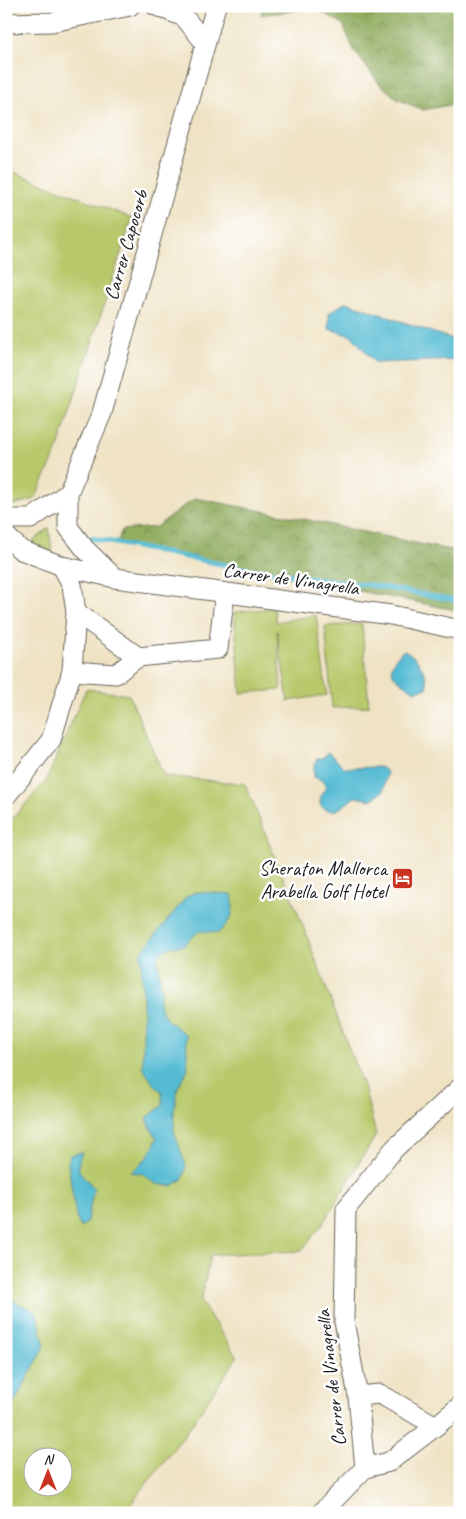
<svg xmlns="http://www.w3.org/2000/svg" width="466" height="1519" font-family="Caveat,sans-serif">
  <defs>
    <pattern id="forest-crowns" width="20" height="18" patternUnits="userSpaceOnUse" patternTransform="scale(1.25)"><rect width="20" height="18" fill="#92ad60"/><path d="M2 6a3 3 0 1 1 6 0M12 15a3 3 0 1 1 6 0" fill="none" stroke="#768c4e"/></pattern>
  </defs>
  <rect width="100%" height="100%" fill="#fff"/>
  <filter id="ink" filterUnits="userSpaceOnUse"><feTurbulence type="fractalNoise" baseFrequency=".02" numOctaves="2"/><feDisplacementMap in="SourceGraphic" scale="10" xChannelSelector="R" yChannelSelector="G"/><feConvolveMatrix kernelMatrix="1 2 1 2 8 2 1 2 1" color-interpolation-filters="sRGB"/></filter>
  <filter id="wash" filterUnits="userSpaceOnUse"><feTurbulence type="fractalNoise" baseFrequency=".0096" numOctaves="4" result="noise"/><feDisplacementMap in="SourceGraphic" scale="20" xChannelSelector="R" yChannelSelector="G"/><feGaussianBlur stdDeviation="1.12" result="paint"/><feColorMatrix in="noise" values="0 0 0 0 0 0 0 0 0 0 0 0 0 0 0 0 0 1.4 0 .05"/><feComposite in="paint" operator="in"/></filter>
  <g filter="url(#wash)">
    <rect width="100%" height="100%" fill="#efe3c4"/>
    <!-- grass -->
    <g fill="#b8c96c" stroke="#6a7244" fill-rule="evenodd">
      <polygon points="6,169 132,218 57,451 35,499 6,507"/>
      <polygon points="49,528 52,552 32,542"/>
      <polygon points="274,608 276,622 316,615 327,695 288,701 277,631 281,690 241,693 234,612"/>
      <polygon points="362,624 369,706 332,708 325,626"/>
      <path d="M86,689L129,695L164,776L245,784L300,918L365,1091L376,1135L322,1225L301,1251L210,1255L201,1302L237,1357L185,1434L124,1513H6V826L46,781ZM32,1456H62V1486H32Z"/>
    </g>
    <!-- forest -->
    <g fill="url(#forest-crowns)" stroke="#57643e">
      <polygon points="262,6 460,6 460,103 423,110 397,99 379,83 354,51 343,24 315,8 261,15"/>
      <polygon points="195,498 299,518 439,548 460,551 460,611 117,543 122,530 156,527"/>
    </g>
    <!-- water -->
    <g fill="#55bbd3" stroke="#386c78">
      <polygon points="346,302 460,342 460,360 375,363 352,336 329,329 329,313"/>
      <path d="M404,650C417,656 428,673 427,688L415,691C395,679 380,670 404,650Z"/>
      <path d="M328,752L345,768L380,767L387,772L383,791L371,800L355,797C342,806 334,818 320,805L321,795L326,787L323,781L314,777V766L317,759L324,757Z"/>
      <path d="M196,892L232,894C235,914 232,920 218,933L199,931L184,945L168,948L157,955L161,988L159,1005L166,1019L186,1035L188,1069L178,1087L174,1110V1131L186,1166L183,1179L172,1186L156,1184L143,1174L131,1172C144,1162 152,1153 157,1138L151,1129L147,1118L163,1105L162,1092L152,1082L143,1068V1000L141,953L187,896Z"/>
      <polygon points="82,1152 79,1161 79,1171 94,1188 87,1221 81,1228 76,1217 68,1163 70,1155"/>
      <polygon points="6,1297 36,1312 45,1346 6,1418"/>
    </g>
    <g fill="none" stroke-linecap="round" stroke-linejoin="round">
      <!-- stream -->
      <polyline stroke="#55bbd3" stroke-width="5" points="91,538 241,568 375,586 460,601"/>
    </g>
  </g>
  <g filter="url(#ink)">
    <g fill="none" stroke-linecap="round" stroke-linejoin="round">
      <defs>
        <g id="street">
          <polyline points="156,6 184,17 205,43"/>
          <polyline points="6,23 52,22 130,6"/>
          <polyline points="6,519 31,519 68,493"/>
          <polyline points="6,536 21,550 62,566 115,578 391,615 460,630"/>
          <polyline points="115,578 85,549 68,527 68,493 102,413 216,6"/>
          <polyline points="76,612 138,657 218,649 225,593"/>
          <polyline points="72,671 116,674 138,657"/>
          <polyline points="6,796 51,740 72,671 76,612 72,585 62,566"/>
          <polyline points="358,1396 380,1394 436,1426 460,1406"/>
          <polyline points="365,1468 358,1396 344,1321 346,1209 394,1149 460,1088"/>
          <polyline points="365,1468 389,1462 436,1426"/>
          <polyline points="321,1513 365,1468"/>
        </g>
      </defs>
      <!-- street casing -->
      <use href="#street" stroke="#666257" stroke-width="21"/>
      <!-- street -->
      <use href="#street" stroke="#fff" stroke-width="19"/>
    </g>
  </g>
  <!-- icons -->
  <defs>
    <symbol id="hotel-square" viewBox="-11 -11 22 22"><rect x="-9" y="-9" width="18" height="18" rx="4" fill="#c8321e" stroke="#fff"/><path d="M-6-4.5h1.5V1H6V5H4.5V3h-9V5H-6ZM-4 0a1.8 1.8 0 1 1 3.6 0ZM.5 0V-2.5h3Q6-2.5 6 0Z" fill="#fff"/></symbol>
  </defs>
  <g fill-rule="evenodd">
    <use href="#hotel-square" x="390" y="866" width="25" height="25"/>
  </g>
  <g text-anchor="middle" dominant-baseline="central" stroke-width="5" stroke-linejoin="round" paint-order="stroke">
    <!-- street labels -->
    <g font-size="20" fill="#1c1c1c" stroke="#fff">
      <text transform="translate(126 245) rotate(-74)">Carrer Capocorb</text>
      <text transform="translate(291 579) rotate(8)">Carrer de Vinagrella</text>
      <text transform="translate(331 1378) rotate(-97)">Carrer de Vinagrella</text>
    </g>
    <!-- poi labels -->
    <g font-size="20" fill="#1c1c1c" stroke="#fff" text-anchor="end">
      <text x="387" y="868">Sheraton Mallorca<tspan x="387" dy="23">Arabella Golf Hotel</tspan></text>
    </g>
  </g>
  <!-- margin -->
  <rect width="466" height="1519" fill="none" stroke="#fff" stroke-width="25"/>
  <!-- north arrow -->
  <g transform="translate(48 1472)"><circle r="24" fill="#ffffff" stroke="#a4a4a4"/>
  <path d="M0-4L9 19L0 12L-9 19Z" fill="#c8321e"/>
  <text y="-8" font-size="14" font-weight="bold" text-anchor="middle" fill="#1c1c1c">N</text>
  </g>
</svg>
